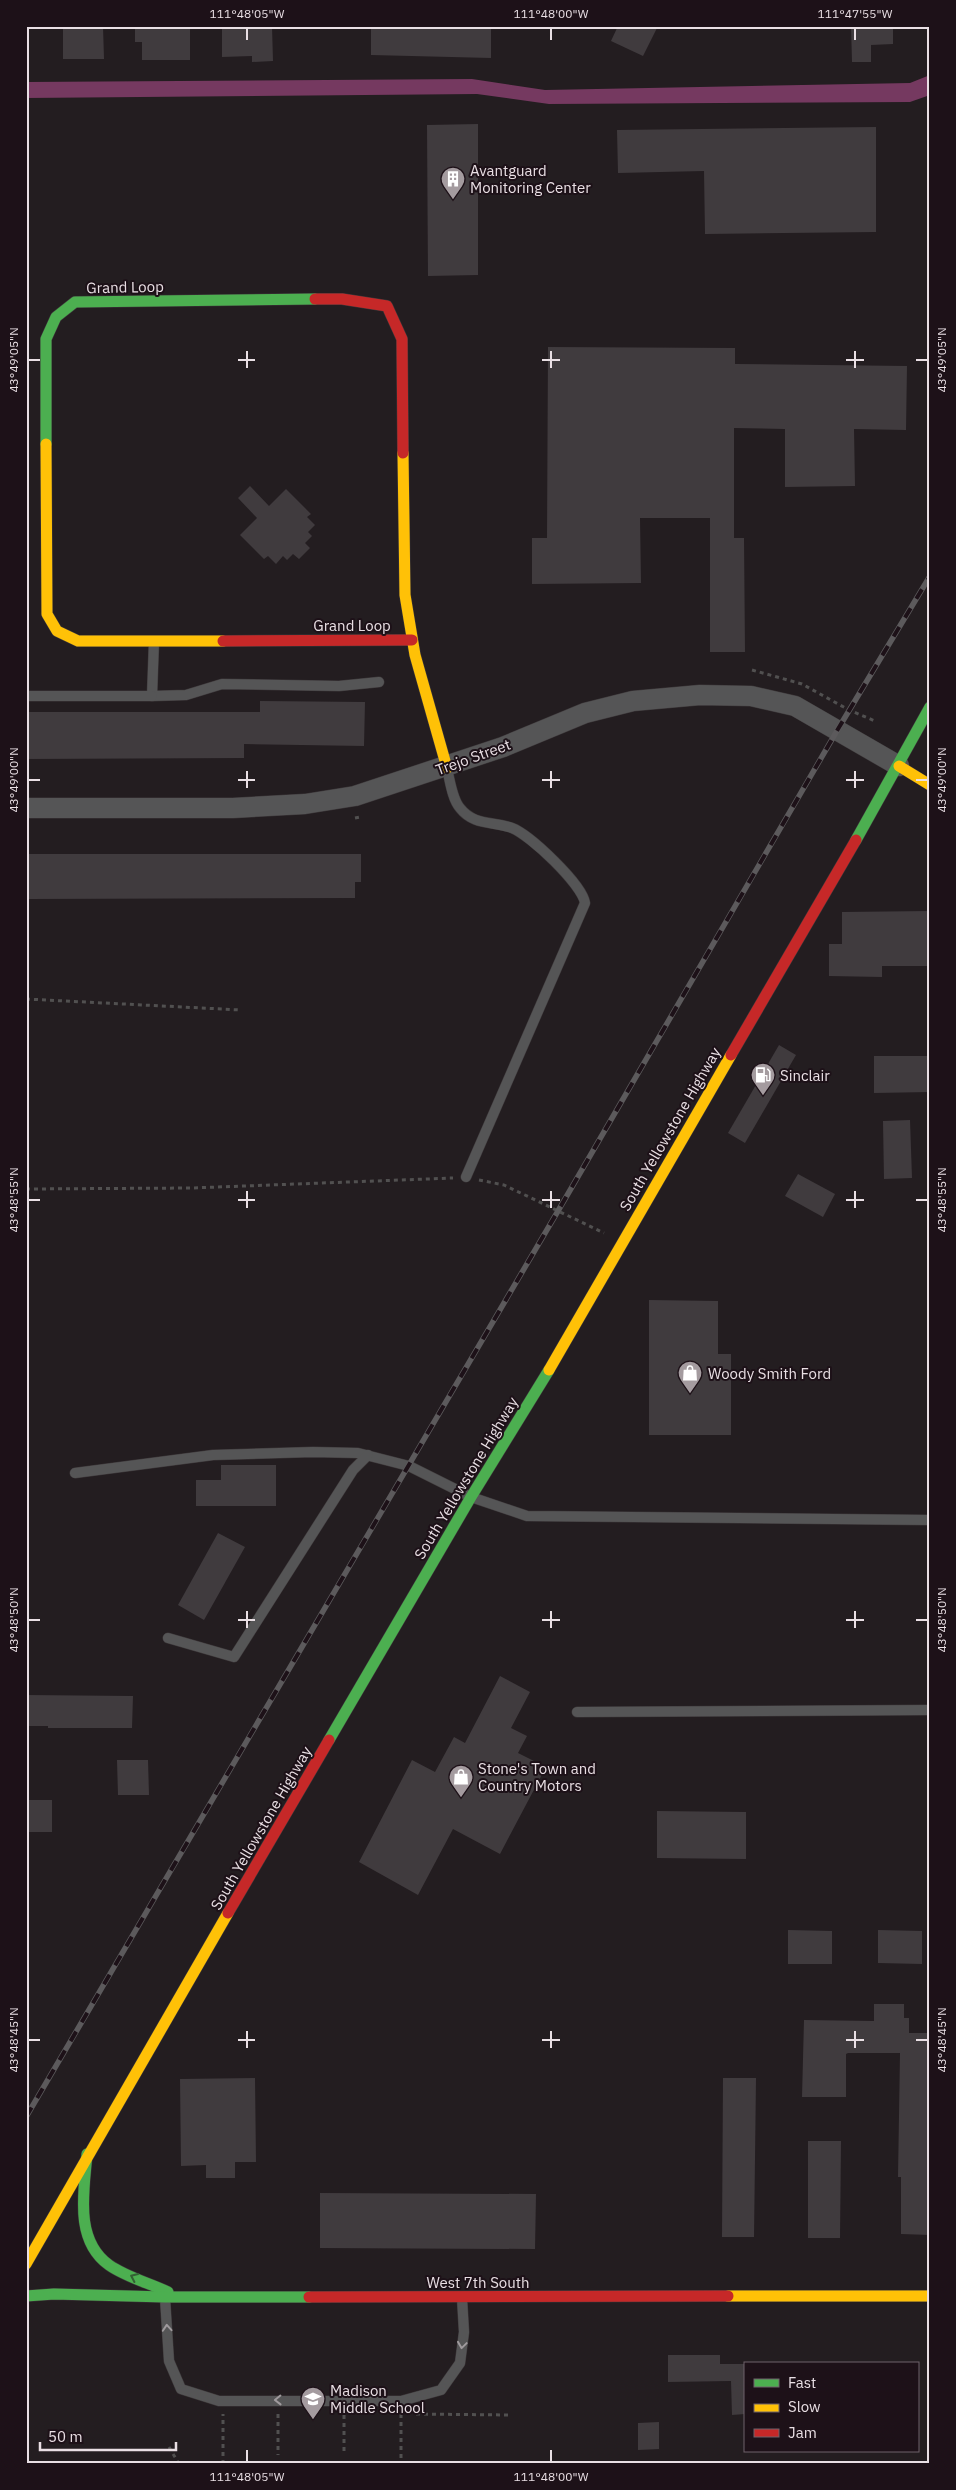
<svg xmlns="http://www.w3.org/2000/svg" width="956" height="2490" font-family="'IBM Plex Sans',sans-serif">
  <rect width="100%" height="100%" fill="#231d20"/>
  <!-- water -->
  <polygon fill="#753960" points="930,75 930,95 910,102 549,104 477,94 26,98 26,82 472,79 545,90 910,83"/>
  <!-- building -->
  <g fill="#403b3e">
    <polygon points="63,26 103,26 104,59 63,59"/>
    <polygon points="135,26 190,27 190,60 142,60 142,42 135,42"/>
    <polygon points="222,26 272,26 273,61 252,62 252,56 222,57"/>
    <polygon points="371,26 491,26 491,58 371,55"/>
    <polygon points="618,26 658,26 643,56 611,41"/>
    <polygon points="851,26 893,26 893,44 871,45 871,62 852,62"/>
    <polygon points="478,124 478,275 428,276 427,125"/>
    <polygon points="876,127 876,232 705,234 704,171 618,173 617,130"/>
    <polygon points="548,347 735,348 735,364 907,366 906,430 854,429 855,486 785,487 785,429 734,428 734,538 744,538 745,652 710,652 710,518 640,518 641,583 532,584 532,538 547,538"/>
    <polygon points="250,486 269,506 286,489 311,514 307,517 315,525 308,532 312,536 305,543 310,548 299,559 293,554 287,560 283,556 276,564 268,556 264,559 240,535 257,518 238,498"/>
    <polygon points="260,701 365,702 364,746 244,744 244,758 26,759 26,712 260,712"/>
    <polygon points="26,854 361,854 361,882 355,882 355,898 26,899"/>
    <polygon points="930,911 930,966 882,966 882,977 829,976 829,944 842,944 842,912"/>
    <polygon points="779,1045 796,1055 745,1143 728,1133"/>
    <polygon points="874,1056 930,1056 930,1092 874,1093"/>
    <polygon points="910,1120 912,1178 884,1179 883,1121"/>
    <polygon points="798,1174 835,1194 823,1217 785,1196"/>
    <polygon points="649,1300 718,1301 718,1354 731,1354 731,1435 649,1435"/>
    <polygon points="221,1465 276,1465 276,1506 196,1506 196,1480 221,1480"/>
    <polygon points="218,1533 245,1547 204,1620 178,1605"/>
    <polygon points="500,1676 530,1692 511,1728 527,1736 518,1753 546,1767 500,1854 453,1829 418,1895 359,1862 412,1760 435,1772 454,1737 465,1743"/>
    <polygon points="26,1695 133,1696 132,1728 48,1728 48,1726 26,1726"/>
    <polygon points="117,1760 148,1760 149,1795 118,1795"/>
    <rect x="26" y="1800" width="26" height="32"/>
    <polygon points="657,1811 746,1812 746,1859 657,1858"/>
    <polygon points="788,1930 832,1931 832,1964 788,1964"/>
    <polygon points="878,1930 922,1931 922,1964 878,1963"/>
    <polygon points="874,2004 904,2004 904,2018 909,2018 909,2033 930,2033 930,2235 901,2234 901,2177 898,2177 900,2053 848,2053 846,2054 846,2097 802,2097 804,2020 874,2021"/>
    <polygon points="255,2078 256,2162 235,2162 235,2178 206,2178 206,2165 181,2166 180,2079"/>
    <polygon points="723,2078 756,2078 754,2237 722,2237"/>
    <polygon points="808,2141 841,2141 840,2238 808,2238"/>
    <polygon points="320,2193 536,2194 535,2249 320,2248"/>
    <polygon points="668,2355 720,2355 720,2364 745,2364 745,2414 732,2415 731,2381 668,2382"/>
    <polygon points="659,2422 659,2449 638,2450 638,2423"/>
  </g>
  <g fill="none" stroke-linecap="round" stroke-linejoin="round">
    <defs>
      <g id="lane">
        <polyline points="154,641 152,696 186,695 222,684 339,686 379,682"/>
        <polyline points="26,696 152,696"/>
        <path d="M447,769C450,780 452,799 460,808C474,826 493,821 512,828C530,835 582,884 585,903L466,1177"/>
        <polyline points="75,1473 213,1455 313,1452 358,1453 409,1466 471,1497 527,1516 930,1520"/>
        <polyline points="168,1638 234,1657 353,1470 368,1455"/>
        <polyline points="577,1712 930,1710"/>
        <polyline points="165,2298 169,2361 181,2389 219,2401 401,2401 441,2390 460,2363 464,2332 462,2298"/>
      </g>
      <polyline id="street" points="26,808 233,808 305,804 355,796 503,747 585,713 633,701 700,695 751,696 795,706 899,766"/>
      <g id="fast">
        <polyline points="46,444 46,339 56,317 75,302 315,299"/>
        <polyline points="856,840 930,707"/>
        <polyline points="329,1740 471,1497 549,1370"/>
        <path d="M87,2154C84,2191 74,2240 109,2265C126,2277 149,2283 168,2292"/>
        <polyline points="26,2296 54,2294 165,2297 309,2297"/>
      </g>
      <g id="slow">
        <polyline points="46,444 47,614 57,631 78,641 223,641"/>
        <polyline points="403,453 405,595 415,655 447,768"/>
        <polyline points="899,766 930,785"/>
        <polyline points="549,1370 731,1055"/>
        <polyline points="26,2264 228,1913"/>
        <polyline points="728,2296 930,2296"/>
      </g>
      <g id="jam">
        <polyline points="315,299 342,299 387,306 402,339 403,453"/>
        <polyline points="223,641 412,640"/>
        <polyline points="731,1055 856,840"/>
        <polyline points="228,1913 329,1740"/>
        <polyline points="309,2297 728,2296"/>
      </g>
    </defs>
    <!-- lane casing -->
    <use href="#lane" stroke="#3e393b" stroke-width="11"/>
    <!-- street casing -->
    <use href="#street" stroke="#3e393b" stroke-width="21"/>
    <!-- fast casing -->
    <use href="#fast" stroke="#3e393b" stroke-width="12"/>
    <!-- slow casing -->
    <use href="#slow" stroke="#3e393b" stroke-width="12"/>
    <!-- jam casing -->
    <use href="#jam" stroke="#3e393b" stroke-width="12"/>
    <!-- path -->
    <g stroke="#515050" stroke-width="3" stroke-dasharray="4 4" stroke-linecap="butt">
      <polyline points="752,670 802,684 849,710 875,721"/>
      <polyline points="355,818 360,817"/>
      <polyline points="26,999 241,1010"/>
      <polyline points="479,1180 504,1185 604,1233"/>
      <polyline points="26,1189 192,1188 453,1178"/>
      <polyline points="278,2414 278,2455"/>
      <polyline points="401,2414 401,2464"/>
      <polyline points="416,2414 510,2415"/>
      <polyline points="344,2415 344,2452"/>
      <polyline points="169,2447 179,2464"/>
      <polyline points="223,2464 223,2414"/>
    </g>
    <!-- lane -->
    <use href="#lane" stroke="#555556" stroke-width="10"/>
    <!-- street -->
    <use href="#street" stroke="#555556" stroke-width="20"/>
    <!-- fast -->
    <use href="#fast" stroke="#4caf50" stroke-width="11"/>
    <!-- slow -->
    <use href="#slow" stroke="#ffc107" stroke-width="11"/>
    <!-- jam -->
    <use href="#jam" stroke="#c62828" stroke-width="11"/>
    <defs>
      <polyline id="rail" points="26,2117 558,1211 838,729 930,576"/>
    </defs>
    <!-- rail casing -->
    <use href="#rail" stroke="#5c5a5c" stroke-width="5.5"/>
    <!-- rail -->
    <use href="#rail" stroke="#1d1118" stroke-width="4" stroke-dasharray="11" stroke-linecap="butt"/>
  </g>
  <!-- one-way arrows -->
  <defs><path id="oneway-chevron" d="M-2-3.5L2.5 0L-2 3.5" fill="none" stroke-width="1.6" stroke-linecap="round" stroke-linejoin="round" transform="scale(1.25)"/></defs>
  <use stroke="#346034" href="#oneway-chevron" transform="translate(134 2277) rotate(-155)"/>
  <g stroke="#9f9a9d">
    <use href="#oneway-chevron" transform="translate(167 2328) rotate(-94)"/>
    <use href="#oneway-chevron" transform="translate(462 2345) rotate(98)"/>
    <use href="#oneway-chevron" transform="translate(278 2400) rotate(179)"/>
  </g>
  <!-- ticks -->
  <path fill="none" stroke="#e9dfe4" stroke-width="2" d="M247,28V40M551,28V40M855,28V40M247,351V368M551,351V368M855,351V368M28,360H40M238,360H255M542,360H560M846,360H864M916,360H928M247,771V788M551,771V788M855,771V788M28,780H40M238,780H255M542,780H560M846,780H864M916,780H928M247,1191V1208M551,1191V1208M855,1191V1208M28,1200H40M238,1200H255M542,1200H560M846,1200H864M916,1200H928M247,1611V1628M551,1611V1628M855,1611V1628M28,1620H40M238,1620H255M542,1620H560M846,1620H864M916,1620H928M247,2031V2048M551,2031V2048M855,2031V2048M28,2040H40M238,2040H255M542,2040H560M846,2040H864M916,2040H928M247,2450V2462M551,2450V2462"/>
  <!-- icons -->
  <defs>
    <symbol id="building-pin" viewBox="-11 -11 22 30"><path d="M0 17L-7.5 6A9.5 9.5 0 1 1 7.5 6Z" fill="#a49b9f" stroke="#1d1118"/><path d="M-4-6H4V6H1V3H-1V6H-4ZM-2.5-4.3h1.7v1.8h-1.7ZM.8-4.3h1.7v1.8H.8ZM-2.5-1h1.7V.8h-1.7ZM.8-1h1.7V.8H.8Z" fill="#fff"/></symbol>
    <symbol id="fuel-pin" viewBox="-11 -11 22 30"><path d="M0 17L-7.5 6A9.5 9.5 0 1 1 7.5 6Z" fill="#a49b9f" stroke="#1d1118"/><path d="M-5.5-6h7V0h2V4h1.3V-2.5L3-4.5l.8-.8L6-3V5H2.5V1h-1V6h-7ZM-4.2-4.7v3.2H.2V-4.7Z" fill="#fff"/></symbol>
    <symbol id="shop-pin" viewBox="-11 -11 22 30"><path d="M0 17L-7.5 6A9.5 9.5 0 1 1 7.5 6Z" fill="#a49b9f" stroke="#1d1118"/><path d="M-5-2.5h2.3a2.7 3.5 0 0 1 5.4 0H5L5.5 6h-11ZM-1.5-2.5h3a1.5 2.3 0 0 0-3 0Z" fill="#fff"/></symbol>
    <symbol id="school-pin" viewBox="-11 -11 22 30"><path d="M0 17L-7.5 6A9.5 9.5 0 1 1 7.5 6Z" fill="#a49b9f" stroke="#1d1118"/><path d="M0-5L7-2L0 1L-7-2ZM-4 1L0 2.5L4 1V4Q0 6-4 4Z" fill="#fff"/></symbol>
  </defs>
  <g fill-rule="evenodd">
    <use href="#building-pin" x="439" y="165" width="28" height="38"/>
    <use href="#fuel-pin" x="749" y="1061" width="28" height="38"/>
    <use href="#shop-pin" x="676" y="1359" width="28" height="38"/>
    <use href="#shop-pin" x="447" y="1763" width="28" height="38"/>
    <use href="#school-pin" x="299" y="2385" width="28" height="38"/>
  </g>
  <g text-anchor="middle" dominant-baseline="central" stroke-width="4" stroke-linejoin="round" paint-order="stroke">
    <!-- poi labels -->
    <g font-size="15" fill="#e9dfe4" stroke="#1d1118" text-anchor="start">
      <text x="470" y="170">Avantguard<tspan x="470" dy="17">Monitoring Center</tspan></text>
      <text x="780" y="1075">Sinclair</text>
      <text x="708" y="1373">Woody Smith Ford</text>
      <text x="478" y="1768">Stone's Town and<tspan x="478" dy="17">Country Motors</tspan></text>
      <text x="330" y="2390">Madison<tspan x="330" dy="17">Middle School</tspan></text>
    </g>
    <!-- street labels -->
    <g font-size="15" fill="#e9dfe4" stroke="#1d1118">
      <text transform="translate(125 287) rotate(-1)">Grand Loop</text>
      <text x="352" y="625">Grand Loop</text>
      <text transform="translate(473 757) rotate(-20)">Trejo Street</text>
      <text transform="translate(670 1129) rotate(-60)">South Yellowstone Highway</text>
      <text transform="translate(466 1478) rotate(-59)">South Yellowstone Highway</text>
      <text transform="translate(261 1828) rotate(-60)">South Yellowstone Highway</text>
      <text x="478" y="2282">West 7th South</text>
    </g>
  </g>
  <!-- border -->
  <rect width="956" height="2490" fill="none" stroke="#1d1118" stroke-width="55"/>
  <!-- legend -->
  <rect x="744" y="2362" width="175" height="90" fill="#1d1118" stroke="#6f636a"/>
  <rect x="754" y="2379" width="25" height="8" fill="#4caf50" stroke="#6f636a"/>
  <text x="788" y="2388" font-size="15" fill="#e9dfe4">Fast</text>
  <rect x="754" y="2404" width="25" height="8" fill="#ffc107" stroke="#6f636a"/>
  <text x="788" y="2412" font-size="15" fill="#e9dfe4">Slow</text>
  <rect x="754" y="2429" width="25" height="8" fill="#c62828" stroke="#6f636a"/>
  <text x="788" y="2438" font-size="15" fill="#e9dfe4">Jam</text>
  <!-- scale -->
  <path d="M40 2442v8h136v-8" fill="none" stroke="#e9dfe4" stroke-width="2.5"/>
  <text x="48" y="2442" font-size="15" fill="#e9dfe4" stroke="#1d1118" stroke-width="4" paint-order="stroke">50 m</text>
  <rect x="28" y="28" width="900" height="2434" fill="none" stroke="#e9dfe4" stroke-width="2"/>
  <g font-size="12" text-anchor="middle" fill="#e9dfe4">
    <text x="247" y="18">111°48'05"W</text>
    <text x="551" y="18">111°48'00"W</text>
    <text x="855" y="18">111°47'55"W</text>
    <text transform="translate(14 360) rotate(-90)" y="4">43°49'05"N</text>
    <text transform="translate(942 360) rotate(-90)" y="4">43°49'05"N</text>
    <text transform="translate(14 780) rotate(-90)" y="4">43°49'00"N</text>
    <text transform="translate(942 780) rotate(-90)" y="4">43°49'00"N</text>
    <text transform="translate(14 1200) rotate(-90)" y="4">43°48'55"N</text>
    <text transform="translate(942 1200) rotate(-90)" y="4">43°48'55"N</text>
    <text transform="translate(14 1620) rotate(-90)" y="4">43°48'50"N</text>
    <text transform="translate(942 1620) rotate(-90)" y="4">43°48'50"N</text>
    <text transform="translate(14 2040) rotate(-90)" y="4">43°48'45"N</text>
    <text transform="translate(942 2040) rotate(-90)" y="4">43°48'45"N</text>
    <text x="247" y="2481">111°48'05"W</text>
    <text x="551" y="2481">111°48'00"W</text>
  </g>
</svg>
